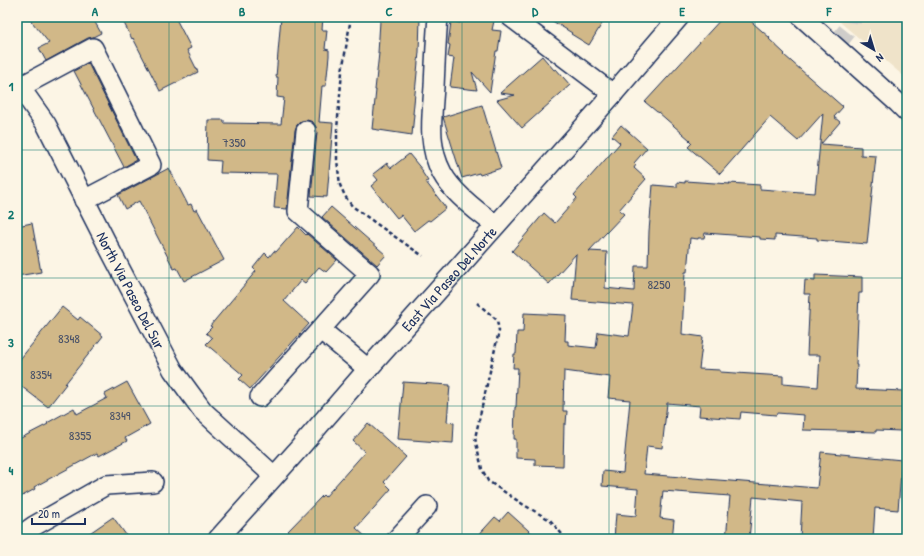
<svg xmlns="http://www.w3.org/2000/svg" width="924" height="556" font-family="'Patrick Hand',sans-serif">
  <rect width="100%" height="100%" fill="#fcf5e5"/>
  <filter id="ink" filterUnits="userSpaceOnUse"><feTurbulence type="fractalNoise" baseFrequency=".025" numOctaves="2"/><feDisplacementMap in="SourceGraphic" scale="8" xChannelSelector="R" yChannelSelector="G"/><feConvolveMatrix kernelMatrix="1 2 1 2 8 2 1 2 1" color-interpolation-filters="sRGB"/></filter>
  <g filter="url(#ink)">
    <!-- built -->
    <polygon fill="#efe3c9" points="834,17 907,17 907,79"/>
    <!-- building -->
    <g fill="#d1b888" stroke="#1b2f5e">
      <polygon points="28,17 92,17 101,33 93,37 88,38 46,61 39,48 49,43"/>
      <polygon points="121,17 175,17 191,48 187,50 198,72 160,91 133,38 132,39"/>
      <polygon points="281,17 323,17 322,30 327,30 325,49 329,50 329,56 326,86 322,86 319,122 333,123 327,197 311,196 317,132 316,127 313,122 307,120 301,121 297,125 295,130 287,209 274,208 277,174 220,173 221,161 207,160 208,120 224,120 224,123 281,124 284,98 277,97 278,77 276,77"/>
      <polygon points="381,17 420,17 419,52 413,114 414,114 412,135 372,129 376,90 375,90 379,53 378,53 380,21 381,21"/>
      <polygon points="454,17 456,22 460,23 461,17 494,21 492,30 501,31 498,51 496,51 490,92 472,72 477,90 450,87 454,58 448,57 450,45 448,44 451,22 453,22"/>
      <polygon points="546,17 606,17 589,45 571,34 572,33"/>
      <polygon points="723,17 746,17 770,38 769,39 785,54 784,55 843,107 834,117 840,122 821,144 861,147 861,155 876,156 867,244 817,240 817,238 775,235 775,240 760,239 760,237 705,233 704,238 698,238 698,239 690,238 687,272 685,272 682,334 703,337 699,369 720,370 720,372 783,376 783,384 818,387 820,355 807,355 810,294 804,294 805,280 815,281 815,275 862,277 862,293 859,293 856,365 857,365 856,389 903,391 901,431 876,430 876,432 803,430 804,415 777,413 776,415 741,412 740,419 699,416 700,406 667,403 662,448 647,446 644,474 817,488 821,452 902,460 898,510 875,508 873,539 800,539 802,502 753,497 749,539 726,539 730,496 663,491 660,518 674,520 672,539 614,539 616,514 636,516 638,489 602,486 603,471 623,473 630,400 608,398 610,377 564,371 563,411 567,411 566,424 564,424 563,466 535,465 535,459 516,458 516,439 514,439 515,407 516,407 518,368 513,368 514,354 516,354 517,332 523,332 524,313 566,315 565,341 568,341 568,345 596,348 598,332 629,336 633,305 572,300 576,254 549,284 512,251 544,213 555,223 577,198 574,195 620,143 612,136 621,125 647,148 634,163 636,165 634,168 646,179 619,210 624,214 589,251 607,252 605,288 634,291 635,266 648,266 649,231 653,185 677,187 677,182 685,183 685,181 730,184 729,183 760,185 760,189 815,193 823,113 798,141 770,117 720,174 688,147 692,143 689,140 690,140 658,112 657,112 645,102"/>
      <polygon points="542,56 554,70 556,69 570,85 522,128 497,100 515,95 500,93"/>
      <polygon points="88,63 136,160 124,167 74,71"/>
      <polygon points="482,105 501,168 480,175 479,173 462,178 443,117"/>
      <polygon points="409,154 423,171 422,172 428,181 426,182 446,208 430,221 428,220 414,231 401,215 397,218 371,186 378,180 373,174 387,163 391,168"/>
      <polygon points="169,168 188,205 191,204 194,211 197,209 224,260 184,281 177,268 174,269 139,201 125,209 118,195"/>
      <polygon points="331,207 386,255 377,265 322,217"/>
      <polygon points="32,223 41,272 17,276 17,226"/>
      <polygon points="298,227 306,235 307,234 337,260 326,272 319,267 305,283 301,280 284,301 309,324 250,389 239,379 243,375 206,344 212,338 206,333 212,327 210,326 256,271 253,268 265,253 269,257 274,251 276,252"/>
      <polygon points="62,307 78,320 80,317 103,336 65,384 66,384 48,407 17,383 17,363"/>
      <polygon points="127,382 150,424 125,438 127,441 99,456 97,453 34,487 35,489 17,499 17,440 48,424 47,423 74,408 77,414 107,398 105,394"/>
      <polygon points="403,382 450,385 447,422 454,423 453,443 398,439"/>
      <polygon points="368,423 406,457 384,482 391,489 356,528 368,539 296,539 288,531 323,495 325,497 365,452 353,441"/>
      <polygon points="508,512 538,539 475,539 495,517 500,521"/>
      <polygon points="113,517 129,539 81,539"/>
    </g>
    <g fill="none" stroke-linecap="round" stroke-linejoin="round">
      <!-- minor-tunnel -->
      <polyline stroke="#cfcdca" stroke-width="19" stroke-dasharray="19 10" stroke-linecap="butt" points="835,46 851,26 852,17"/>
      <defs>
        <g id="minor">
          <path d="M438,17C436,40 435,64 434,87C432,117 427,145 442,173C452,192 479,213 496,225"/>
          <polyline points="511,17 613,94"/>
          <polyline points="802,17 898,103 907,112"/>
          <path id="s1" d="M17,83L46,124L106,242L173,370L189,392L203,411L274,476"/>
          <polyline points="20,87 93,48 151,165 84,200"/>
          <polyline points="321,330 368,369"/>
          <polyline points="260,397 370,274 298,211 306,131"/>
          <polyline points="17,538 34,526 106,485 153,482"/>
          <path id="s2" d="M218,539L296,452L368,369L613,94L679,17"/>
          <polyline points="397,539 427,506"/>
        </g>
      </defs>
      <!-- minor casing -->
      <use href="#minor" stroke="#1b2f5e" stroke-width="22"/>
      <!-- path -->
      <g stroke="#1b2f5e" stroke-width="2.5" stroke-dasharray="4 3" stroke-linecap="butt">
        <polyline points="351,17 342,72 337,129 337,160 340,185 345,196 352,206 388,232 423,256"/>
        <polyline points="477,303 497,320 499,331 475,438 482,469 488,481 524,505 550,520 566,539"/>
      </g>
      <!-- minor -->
      <use href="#minor" stroke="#fcf5e5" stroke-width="19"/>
    </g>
  </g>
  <!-- grid -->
  <path fill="none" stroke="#0f766e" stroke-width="1" stroke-opacity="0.55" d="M169,17V539M315,17V539M462,17V539M609,17V539M755,17V539M17,150H907M17,278H907M17,406H907"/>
  <g text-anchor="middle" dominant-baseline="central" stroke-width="3" stroke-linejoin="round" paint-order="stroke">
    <!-- number labels -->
    <g font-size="13" fill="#485168">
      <text x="234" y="142">7350</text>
      <text x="659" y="284">8250</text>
      <text x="69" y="338">8348</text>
      <text x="41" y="374">8354</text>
      <text x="120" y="415">8349</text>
      <text x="80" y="435">8355</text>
    </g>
    <!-- street labels -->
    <g font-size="15" fill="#1b2f5e" stroke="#fcf5e5">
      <text stroke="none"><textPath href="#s2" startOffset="348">East Via Paseo Del Norte</textPath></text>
      <text stroke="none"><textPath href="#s1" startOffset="237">North Via Paseo Del Sur</textPath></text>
    </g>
  </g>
  <!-- margin -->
  <rect width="924" height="556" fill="none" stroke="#fcf5e5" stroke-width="44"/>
  <!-- north arrow -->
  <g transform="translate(874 50) rotate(142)" stroke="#fcf5e5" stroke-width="3" paint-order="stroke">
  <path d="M0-3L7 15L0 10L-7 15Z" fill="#1b2f5e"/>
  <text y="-6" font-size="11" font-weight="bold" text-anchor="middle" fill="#1b2f5e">N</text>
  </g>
  <!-- scale -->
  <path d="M32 518v6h53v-6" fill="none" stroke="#1b2f5e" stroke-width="2"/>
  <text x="38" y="518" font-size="12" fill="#1b2f5e" stroke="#fcf5e5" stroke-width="3" paint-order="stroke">20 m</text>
  <rect x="22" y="22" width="880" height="512" fill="none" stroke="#0f766e" stroke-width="1.5"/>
  <g font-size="13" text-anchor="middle" font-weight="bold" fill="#0f766e">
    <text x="95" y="16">A</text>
    <text x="242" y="16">B</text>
    <text x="389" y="16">C</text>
    <text x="535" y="16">D</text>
    <text x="682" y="16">E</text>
    <text x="829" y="16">F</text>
    <text x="11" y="91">1</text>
    <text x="11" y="219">2</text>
    <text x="11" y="347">3</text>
    <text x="11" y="475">4</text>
  </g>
</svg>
